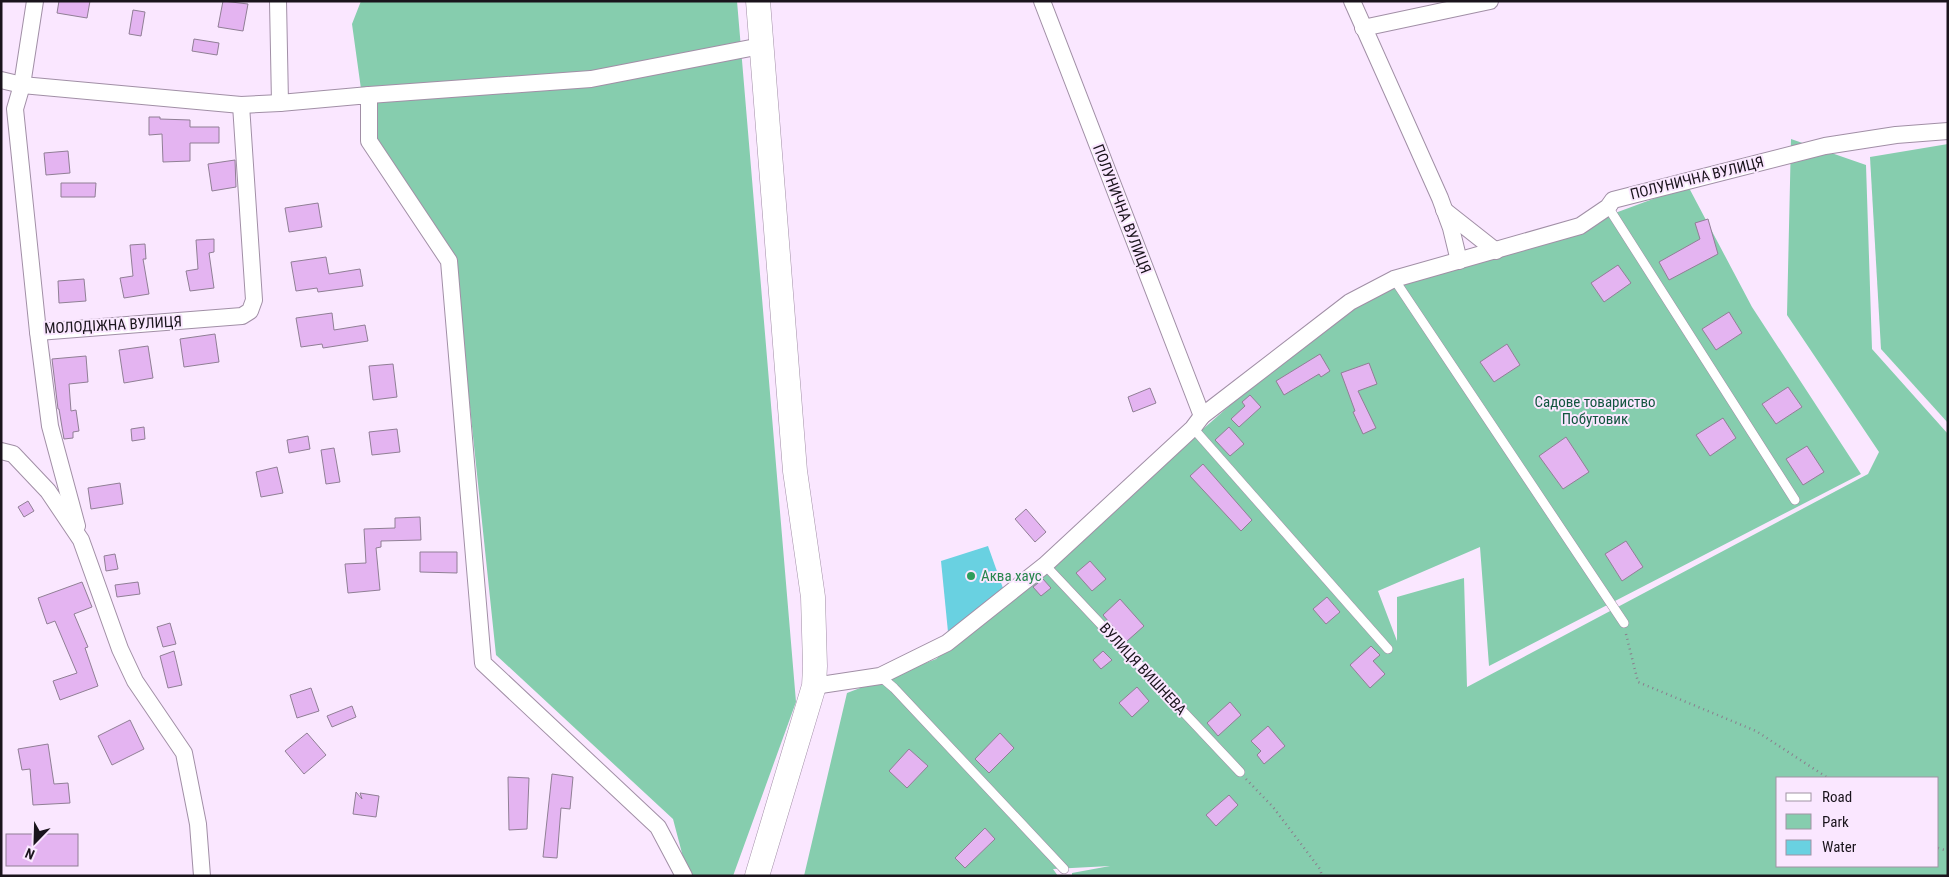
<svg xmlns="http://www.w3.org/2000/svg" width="1949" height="877" font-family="'Roboto Condensed',sans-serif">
  <rect width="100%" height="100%" fill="#fae7ff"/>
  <!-- green -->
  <g fill="#86cdae" fill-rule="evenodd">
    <polygon points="361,1 737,1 796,702 733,876 688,876 673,819 496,655 454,255 366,125 352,24"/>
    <path d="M1791,139L1866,165L1872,349L1948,434V876H1072V873L1110,866L1053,869L1058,876H804L847,693L936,659L1135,489L1304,340L1375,292L1526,246L1688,186L1752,307L1861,474L1489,666L1480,547L1378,591L1397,641V597L1464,578L1467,687L1868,474L1879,452L1787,315ZM1778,778H1938V866H1778Z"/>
    <polygon points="1948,144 1948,423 1881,349 1870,157"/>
  </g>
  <!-- water -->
  <polygon fill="#69d1e1" points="988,546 1004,591 948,632 941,561"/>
  <!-- building -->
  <g fill="#e4b4f1" stroke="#907f95">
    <polygon points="59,1 90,1 87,18 57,13"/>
    <polygon points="223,1 248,4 243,31 218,27"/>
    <polygon points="133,10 145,12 141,36 129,34"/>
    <polygon points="194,39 219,43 217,55 192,51"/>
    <polygon points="149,117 160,117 160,119 190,120 190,127 219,127 219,143 190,143 190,161 163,162 162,134 149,135"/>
    <polygon points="68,151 70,173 46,175 44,153"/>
    <polygon points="235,160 236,187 212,191 208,164"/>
    <polygon points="61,183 96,183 95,197 61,197"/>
    <polygon points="318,203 322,227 289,232 285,208"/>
    <polygon points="1708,219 1718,254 1669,280 1659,262 1700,239 1695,223"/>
    <polygon points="214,239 214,252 209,253 214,288 190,291 186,271 198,269 196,240"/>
    <polygon points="145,244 146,259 143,259 149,294 124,298 120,278 133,276 130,245"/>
    <polygon points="326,257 329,274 360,269 363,286 318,292 317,288 296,291 291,262"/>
    <polygon points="1618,265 1631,283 1604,302 1591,283"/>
    <polygon points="84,279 86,301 59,303 58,281"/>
    <polygon points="1729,312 1742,333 1716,350 1702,329"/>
    <polygon points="332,313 334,330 365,325 368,341 323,348 322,344 301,347 296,318"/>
    <polygon points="215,334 219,362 184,367 180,339"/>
    <polygon points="1507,344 1520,365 1494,382 1480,362"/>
    <polygon points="148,346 153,378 124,383 119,350"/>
    <polygon points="1320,354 1330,371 1321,377 1319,374 1284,395 1276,381"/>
    <polygon points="86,356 88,382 69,384 71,411 76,410 79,431 73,432 73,438 64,439 59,409 58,409 52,359"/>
    <polygon points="1369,363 1377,384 1358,391 1376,428 1363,434 1353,412 1355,411 1341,373"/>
    <polygon points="393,364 397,397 373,400 369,366"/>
    <polygon points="1788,387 1802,407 1776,424 1762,404"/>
    <polygon points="1150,388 1156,403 1133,412 1128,397"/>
    <polygon points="1250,395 1261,407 1239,427 1231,419 1245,406 1242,402"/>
    <polygon points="1723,418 1736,438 1710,456 1696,435"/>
    <polygon points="144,427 145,439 132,441 131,429"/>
    <polygon points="1229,427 1244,444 1230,456 1215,440"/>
    <polygon points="397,429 400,452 372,455 369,432"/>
    <polygon points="308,436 310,449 289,453 287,440"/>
    <polygon points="1566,437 1589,472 1563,489 1539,456"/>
    <polygon points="1807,446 1824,472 1803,485 1786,459"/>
    <polygon points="334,448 340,482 326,484 321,450"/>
    <polygon points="1203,464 1252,520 1241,531 1190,476"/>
    <polygon points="277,467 283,493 261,497 256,472"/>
    <polygon points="120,483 123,504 91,509 88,488"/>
    <polygon points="28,501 34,511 24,517 18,507"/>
    <polygon points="1026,509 1046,532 1035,542 1015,519"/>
    <polygon points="420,517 421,540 381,541 381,547 376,548 380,590 348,593 345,564 366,563 364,529 395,528 395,518"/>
    <polygon points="1626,541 1643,567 1622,581 1605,554"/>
    <polygon points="420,552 457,552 457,573 420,572"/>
    <polygon points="115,554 118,569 106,571 104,556"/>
    <polygon points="1090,561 1106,579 1092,591 1076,573"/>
    <polygon points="1043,579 1051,588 1041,596 1033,587"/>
    <polygon points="82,582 92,607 74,614 88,647 85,648 98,686 60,700 53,681 77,673 55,621 47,624 38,598"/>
    <polygon points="138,582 140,594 117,597 115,585"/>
    <polygon points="1327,597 1340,612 1326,624 1313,609"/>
    <polygon points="1120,599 1144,626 1126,642 1103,615"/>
    <polygon points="170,623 176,644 163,647 157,627"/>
    <polygon points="1371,646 1380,655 1373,661 1385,674 1370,688 1350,665"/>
    <polygon points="174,651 182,685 168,688 160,656"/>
    <polygon points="1103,651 1112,660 1101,669 1093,660"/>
    <polygon points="1137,687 1149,701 1132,717 1119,703"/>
    <polygon points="311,688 319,711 297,718 290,695"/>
    <polygon points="1230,702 1241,715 1218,736 1207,723"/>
    <polygon points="352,706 356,717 332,727 327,716"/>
    <polygon points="130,720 144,749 112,765 98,736"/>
    <polygon points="1268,726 1285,746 1264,764 1257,755 1261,751 1251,741"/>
    <polygon points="307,733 326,755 304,774 285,751"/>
    <polygon points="1000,733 1014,748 989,773 975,759"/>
    <polygon points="48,744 54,784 68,783 70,803 33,805 30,769 22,770 18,749"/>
    <polygon points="909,749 928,766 907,788 889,771"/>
    <polygon points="552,774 573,777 570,809 561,808 557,858 543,857"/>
    <polygon points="508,777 529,778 527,829 509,830"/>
    <polygon points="356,792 362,799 360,793 379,796 376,817 353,814"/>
    <polygon points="1229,795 1238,805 1216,826 1206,815"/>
    <polygon points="985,828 995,839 965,868 955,858"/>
    <rect x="6" y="834" width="72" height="32"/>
  </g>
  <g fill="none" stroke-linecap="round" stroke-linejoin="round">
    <defs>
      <g id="service">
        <polyline points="1608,207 1795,500"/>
        <polyline points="1394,279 1624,623"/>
        <polyline points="1193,428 1388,649"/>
        <polyline points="1045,565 1240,772"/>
        <polyline points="880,676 894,688 1064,869"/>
      </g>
      <g id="minor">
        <polyline points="35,1 22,85 15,109 38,332 242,316 250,311 254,300 241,105"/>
        <polyline points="278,1 280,103 369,95 369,141 449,261 483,663 658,827 684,876"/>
        <polyline points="1042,1 1202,416"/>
        <polyline points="1352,1 1440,198 1451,228 1459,261"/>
        <polyline points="1363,28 1490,1"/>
        <polyline points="1,80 22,85 241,105 280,103"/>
        <polyline points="369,95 591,79 761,46"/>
        <polyline points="1444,210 1496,251"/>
        <polyline points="38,332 50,426 77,526"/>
        <polyline points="1,451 13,454 48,491 81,540 120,649 135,681 184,753 198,824 202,876"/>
        <polyline points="814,686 880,676 947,643 1045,565 1193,428 1202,416 1350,302 1394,279 1580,226 1608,207 1613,200 1825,146 1896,135 1948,131"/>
      </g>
      <polyline id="secondary" points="757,876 814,686 815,666 813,597 795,471 758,1"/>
    </defs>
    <!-- service casing -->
    <use href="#service" stroke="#a18fa6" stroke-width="10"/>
    <!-- minor casing -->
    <use href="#minor" stroke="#a18fa6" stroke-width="18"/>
    <!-- secondary casing -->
    <use href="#secondary" stroke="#a18fa6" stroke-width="25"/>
    <!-- path -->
    <g stroke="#8a7d8d" stroke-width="2.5" stroke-dasharray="1 4" stroke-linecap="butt">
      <polyline points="1626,634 1638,682 1756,731 1828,778"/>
      <polyline points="1246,779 1273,807 1320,869 1322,876"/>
      <polyline points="1938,848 1948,851"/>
    </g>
    <!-- service -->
    <use href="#service" stroke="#fff" stroke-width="9"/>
    <!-- minor -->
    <use href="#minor" stroke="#fff" stroke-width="16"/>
    <!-- secondary -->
    <use href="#secondary" stroke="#fff" stroke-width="24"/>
  </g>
  <!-- markers -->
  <circle fill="#2e9e5b" stroke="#fae7ff" stroke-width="2" cx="971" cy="576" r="5"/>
  <g text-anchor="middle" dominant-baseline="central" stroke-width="4" stroke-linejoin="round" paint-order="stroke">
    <!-- street labels -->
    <g font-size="15" fill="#1a141c" stroke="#fae7ff">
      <text transform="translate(1697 178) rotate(-14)">ПОЛУНИЧНА ВУЛИЦЯ</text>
      <text transform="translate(1122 209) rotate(69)">ПОЛУНИЧНА ВУЛИЦЯ</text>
      <text transform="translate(113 325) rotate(-3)">МОЛОДІЖНА ВУЛИЦЯ</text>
      <text transform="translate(1143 669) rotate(47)">ВУЛИЦЯ ВИШНЕВА</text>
    </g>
    <!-- park labels -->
    <g font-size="15" fill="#12563f" stroke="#fae7ff">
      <text x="1595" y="402">Садове товариство<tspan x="1595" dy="17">Побутовик</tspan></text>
    </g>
    <!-- leisure labels -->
    <g font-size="15" fill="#27864d" stroke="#fae7ff" text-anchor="start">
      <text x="981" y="576">Аква хаус</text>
    </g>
  </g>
  <!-- border -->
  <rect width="1949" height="877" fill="none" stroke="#1a141c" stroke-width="5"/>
  <!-- legend -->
  <rect x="1776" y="777" width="162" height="90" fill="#fae7ff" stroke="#a093a4"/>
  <rect x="1786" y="793" width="25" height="8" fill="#ffffff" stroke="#a093a4"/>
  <text x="1822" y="802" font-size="15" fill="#1a141c">Road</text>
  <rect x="1786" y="814" width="25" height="15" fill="#86cdae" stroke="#a093a4"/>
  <text x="1822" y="827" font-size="15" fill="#1a141c">Park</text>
  <rect x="1786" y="840" width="25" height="15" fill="#69d1e1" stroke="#a093a4"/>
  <text x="1822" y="852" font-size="15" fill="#1a141c">Water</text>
  <!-- north arrow -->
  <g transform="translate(35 842) rotate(203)" stroke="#fae7ff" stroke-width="4" paint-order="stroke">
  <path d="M0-4L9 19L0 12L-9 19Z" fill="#1a141c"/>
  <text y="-8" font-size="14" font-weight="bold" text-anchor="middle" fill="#1a141c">N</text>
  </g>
</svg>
